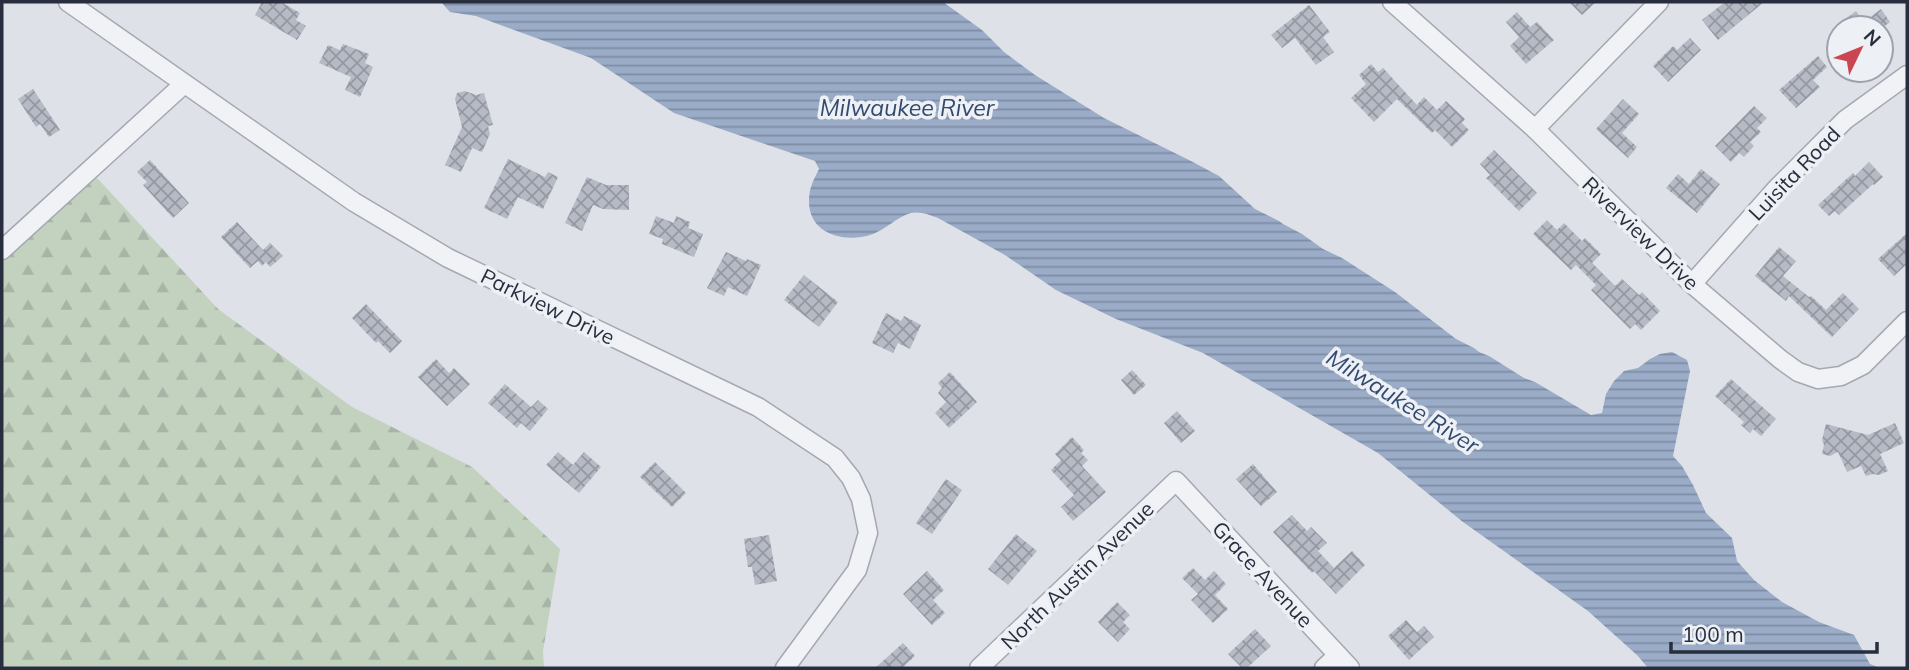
<svg xmlns="http://www.w3.org/2000/svg" width="1909" height="670" font-family="Mulish,sans-serif">
  <defs>
    <pattern id="forest-firs" width="22" height="20" patternUnits="userSpaceOnUse" patternTransform="scale(1.75)"><rect width="22" height="20" fill="#c3d1bf"/><path d="M5 1l3.5 6h-7zM16 11l3.5 6h-7z" fill="#a8b4a5"/></pattern>
    <pattern id="water-rules" width="6" height="5" patternUnits="userSpaceOnUse" patternTransform="scale(1.75)"><rect width="6" height="5" fill="#9aacc7"/><path d="M0 2.5h6" fill="none" stroke="#7e8ca3"/></pattern>
    <pattern id="building-cross-hatch" width="8" height="8" patternUnits="userSpaceOnUse" patternTransform="scale(1.75)"><rect width="8" height="8" fill="#b6bac4"/><path d="M0 0l8 8M0 8l8-8" fill="none" stroke="#9498a1"/></pattern>
  </defs>
  <rect width="100%" height="100%" fill="#dee1e7"/>
  <!-- forest -->
  <polygon fill="url(#forest-firs)" points="89,172 99,180 218,309 352,407 472,467 560,549 543,651 544,668 2,668 2,251"/>
  <!-- water -->
  <path fill="url(#water-rules)" d="M441,2H943L982,30L1004,52L1035,75L1104,118L1191,161L1219,176L1255,209L1279,221L1283,224L1302,234L1323,249L1342,258L1395,292L1456,339L1474,348L1479,352L1489,356L1524,378L1535,382L1591,415L1602,413L1606,394L1614,381L1624,371L1638,368L1650,359L1660,354L1672,352L1687,360L1690,371L1673,456L1682,466L1693,485L1706,513L1732,538L1737,561L1754,580L1782,602L1819,622L1854,635L1870,664L1880,668H1648L1638,656L1588,611L1463,522L1378,453L1203,353L1116,319L1056,290L1005,255L938,218C930,215 920,211 911,213C897,217 886,229 873,234C846,244 808,235 809,200C809,188 814,179 819,169L815,161L674,113L591,58L476,16L450,12Z"/>
  <!-- building -->
  <g fill="url(#building-cross-hatch)">
    <polygon points="262,2 281,2 300,13 296,20 306,26 297,40 255,15"/>
    <polygon points="1569,2 1596,2 1582,15"/>
    <polygon points="1725,2 1764,2 1718,40 1702,20"/>
    <polygon points="1309,5 1330,32 1323,37 1334,52 1316,65 1295,38 1282,48 1271,35"/>
    <polygon points="1881,9 1890,22 1882,28 1849,28 1844,20 1856,11 1864,22"/>
    <polygon points="1517,12 1530,27 1537,22 1554,40 1526,64 1510,46 1519,37 1506,22"/>
    <polygon points="1690,38 1701,50 1668,82 1653,66 1673,46 1677,50"/>
    <polygon points="343,44 369,54 365,63 373,67 360,97 345,90 351,77 319,63 328,45 340,50"/>
    <polygon points="1818,56 1827,67 1813,80 1820,87 1796,108 1779,90"/>
    <polygon points="1371,64 1378,72 1383,68 1417,105 1424,97 1437,110 1446,101 1465,119 1462,123 1469,130 1452,147 1435,130 1432,133 1397,99 1374,122 1351,98 1366,84 1359,75"/>
    <polygon points="33,89 60,130 49,137 40,124 36,127 18,99"/>
    <polygon points="465,91 476,95 484,93 493,125 488,126 490,134 482,152 472,148 461,172 445,165 462,127 455,99 457,93"/>
    <polygon points="1623,99 1639,114 1622,133 1637,147 1628,158 1596,129"/>
    <polygon points="1754,106 1767,118 1757,128 1761,132 1750,142 1754,146 1744,157 1739,153 1731,162 1715,146"/>
    <polygon points="1494,150 1537,193 1519,211 1486,178 1490,175 1480,164"/>
    <polygon points="508,159 545,177 548,172 558,177 543,209 518,197 507,219 484,208"/>
    <polygon points="150,160 189,203 173,218 143,185 147,182 137,172"/>
    <polygon points="1869,162 1883,177 1874,185 1873,184 1839,215 1835,211 1829,216 1818,205 1853,173 1855,176"/>
    <polygon points="1701,169 1720,184 1697,213 1666,188 1678,174 1689,184"/>
    <polygon points="587,177 606,185 629,185 629,210 603,209 593,205 582,231 565,223"/>
    <polygon points="656,216 674,223 676,216 690,222 688,228 703,234 694,257 662,244 663,239 649,234"/>
    <polygon points="1547,220 1557,230 1564,223 1582,241 1585,238 1601,254 1592,263 1615,286 1622,279 1639,295 1642,292 1660,311 1641,330 1635,324 1630,329 1591,290 1596,285 1576,265 1571,270 1533,234"/>
    <polygon points="237,222 263,250 270,243 283,256 270,267 266,262 262,266 258,261 250,268 221,237"/>
    <polygon points="1907,233 1907,264 1894,276 1878,259"/>
    <polygon points="1779,247 1796,261 1783,276 1809,297 1811,296 1826,310 1843,293 1859,309 1832,337 1789,296 1786,301 1755,276"/>
    <polygon points="726,252 746,261 747,259 761,265 747,296 728,287 724,296 707,288"/>
    <polygon points="804,275 838,302 819,327 784,300"/>
    <polygon points="366,304 402,341 390,353 378,341 376,343 352,318"/>
    <polygon points="886,313 901,321 904,316 921,325 910,349 898,343 893,353 872,343"/>
    <polygon points="436,359 449,373 454,368 470,384 447,406 418,377"/>
    <polygon points="1132,370 1146,385 1134,395 1121,380"/>
    <polygon points="950,372 977,402 949,428 935,413 946,402 938,393 942,388 938,383"/>
    <polygon points="1731,379 1776,419 1761,436 1753,429 1750,433 1741,425 1744,422 1715,396"/>
    <polygon points="505,384 531,407 538,400 548,409 530,431 521,423 517,428 488,403"/>
    <polygon points="1177,411 1195,431 1181,443 1164,423"/>
    <polygon points="1895,423 1904,443 1880,454 1888,471 1879,475 1873,474 1866,476 1861,466 1847,472 1838,452 1830,456 1822,454 1824,445 1822,440 1826,424 1868,435"/>
    <polygon points="1072,437 1084,450 1081,453 1088,460 1082,466 1106,492 1073,521 1061,507 1074,495 1051,470 1061,460 1055,454"/>
    <polygon points="558,452 573,465 584,452 601,467 579,493 546,465"/>
    <polygon points="655,462 686,493 672,507 640,477"/>
    <polygon points="1253,464 1277,492 1261,506 1236,479"/>
    <polygon points="946,479 962,490 932,534 916,523"/>
    <polygon points="1292,515 1307,531 1311,527 1327,543 1318,551 1334,568 1352,551 1365,565 1336,594 1314,571 1312,573 1273,532"/>
    <polygon points="1016,534 1037,551 1008,585 988,569"/>
    <polygon points="769,535 777,581 755,585 752,567 748,567 744,539"/>
    <polygon points="1193,568 1205,580 1214,571 1226,584 1215,595 1228,609 1213,623 1191,600 1198,594 1182,578"/>
    <polygon points="927,571 944,590 933,600 945,613 932,625 903,594"/>
    <polygon points="1117,602 1130,615 1123,622 1130,629 1118,642 1098,622"/>
    <polygon points="1406,620 1417,632 1424,626 1434,637 1409,660 1388,636"/>
    <polygon points="1255,629 1271,646 1247,668 1242,668 1228,654"/>
    <polygon points="903,643 915,656 902,668 875,668"/>
  </g>
  <g fill="none" stroke-linecap="round" stroke-linejoin="round">
    <defs>
      <g id="minor">
        <polyline points="68,2 354,202 448,258 758,407 835,458 851,478 861,499 868,533 857,570 785,668"/>
        <polyline points="1392,2 1535,129 1692,284 1780,359 1798,372 1818,379 1841,376 1863,365 1907,321"/>
        <polyline points="1535,129 1659,2"/>
        <polyline points="2,250 184,84"/>
        <polyline points="1692,284 1777,188 1845,120 1907,75"/>
        <polyline points="979,668 1176,481 1350,668"/>
        <polyline points="1324,668 1338,655"/>
      </g>
    </defs>
    <!-- minor casing -->
    <use href="#minor" stroke="#a4a8b1" stroke-width="21"/>
    <!-- minor -->
    <use href="#minor" stroke="#f1f2f6" stroke-width="18"/>
  </g>
  <g text-anchor="middle" dominant-baseline="central" stroke-width="7" stroke-linejoin="round" paint-order="stroke">
    <!-- street labels -->
    <g font-size="21" fill="#282e3e" stroke="#edf0f5">
      <text transform="translate(1794 173) rotate(-46)">Luisita Road</text>
      <text transform="translate(1641 233) rotate(44)">Riverview Drive</text>
      <text transform="translate(548 306) rotate(26)">Parkview Drive</text>
      <text transform="translate(1263 574) rotate(47)">Grace Avenue</text>
      <text transform="translate(1077 575) rotate(-44)">North Austin Avenue</text>
    </g>
    <!-- water labels -->
    <g font-size="23" font-style="italic" fill="#334a70" stroke="#edf0f5">
      <text x="907" y="107">Milwaukee River</text>
      <text transform="translate(1403 401) rotate(32)">Milwaukee River</text>
    </g>
  </g>
  <!-- border -->
  <rect width="1909" height="670" fill="none" stroke="#282e3e" stroke-width="7"/>
  <!-- north arrow -->
  <g transform="translate(1860 49) rotate(47)"><circle r="33" fill="#edf0f5" stroke="#9ea2ac" stroke-width="2"/>
  <path d="M0-5L12 26L0 18L-12 26Z" fill="#ca4650"/>
  <text y="-10" font-size="19" font-weight="bold" text-anchor="middle" fill="#282e3e">N</text>
  </g>
  <!-- scale -->
  <path d="M1671 642v10h206v-10" fill="none" stroke="#282e3e" stroke-width="3.5"/>
  <text x="1682" y="642" font-size="21" fill="#282e3e" stroke="#edf0f5" stroke-width="5" paint-order="stroke">100 m</text>
</svg>
